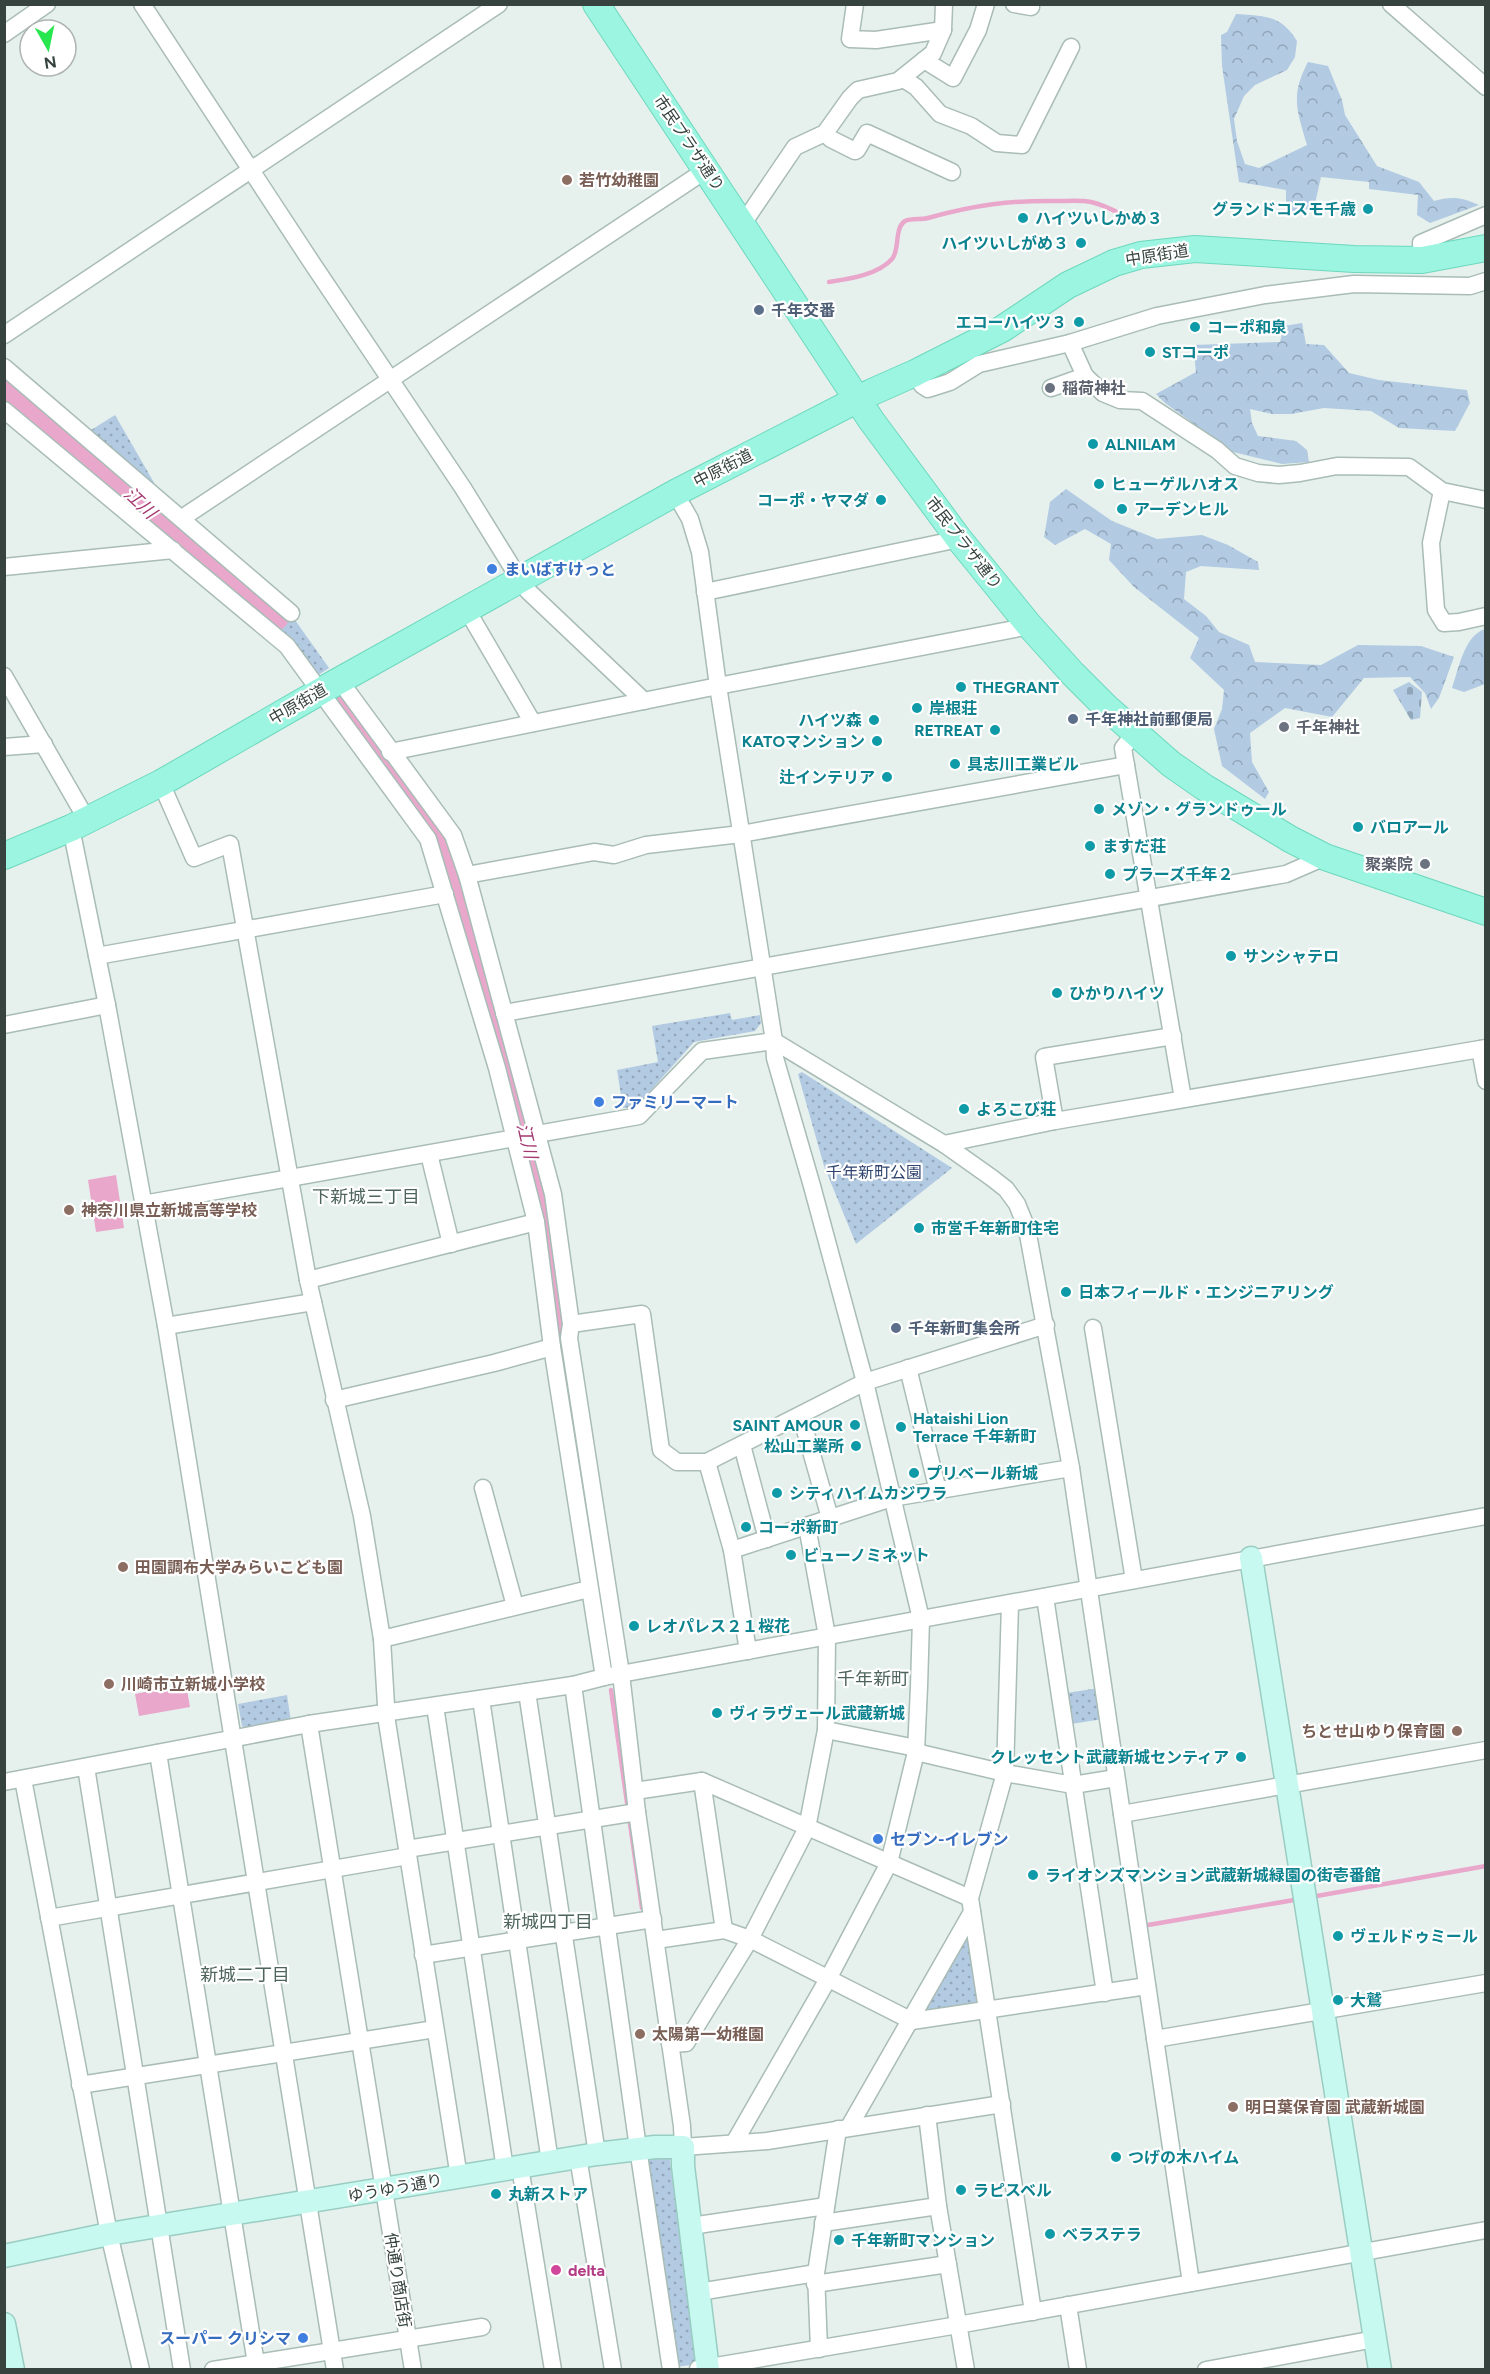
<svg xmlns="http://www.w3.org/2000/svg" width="1490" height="2374" font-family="Figtree,'Noto Sans JP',sans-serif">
  <defs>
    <pattern id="forest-crowns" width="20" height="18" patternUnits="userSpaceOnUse" patternTransform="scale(1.5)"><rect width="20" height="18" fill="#b2cae2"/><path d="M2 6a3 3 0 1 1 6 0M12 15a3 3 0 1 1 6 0" fill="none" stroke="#92a6b9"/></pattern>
    <pattern id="cemetery-stones" width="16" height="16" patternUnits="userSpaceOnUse" patternTransform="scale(1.5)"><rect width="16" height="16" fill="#b2cae2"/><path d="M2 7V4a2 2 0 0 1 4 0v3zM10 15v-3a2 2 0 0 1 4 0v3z" fill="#92a6b9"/></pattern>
    <pattern id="park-dots" width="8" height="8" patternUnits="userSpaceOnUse" patternTransform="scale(1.5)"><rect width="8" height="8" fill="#b2cae2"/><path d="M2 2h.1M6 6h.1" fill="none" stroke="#92a6b9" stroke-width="1.8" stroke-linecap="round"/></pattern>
  </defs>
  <rect width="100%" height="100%" fill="#e6f1ee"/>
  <!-- forest -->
  <g fill="url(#forest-crowns)">
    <path d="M1236,14C1265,16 1281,15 1297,41L1295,57L1287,70L1255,85L1244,96L1234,119L1237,141L1245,164L1259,168L1307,145C1297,110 1290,96 1308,62L1328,66L1342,100L1345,115L1377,166L1419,182L1434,201C1451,196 1462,197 1479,205L1430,223L1417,215L1418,195L1369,189V182L1321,177L1314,208L1293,212L1286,206V190L1239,182L1222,66L1221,35L1227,32Z"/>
    <polygon points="1302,323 1306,344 1324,345 1349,373 1379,380 1467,390 1470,403 1455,431 1399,428 1371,411 1324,408 1291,414 1272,414 1250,409 1252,423 1258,436 1296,441 1307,450 1309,462 1282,464 1233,452 1165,403 1156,394 1196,372 1193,345 1280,342 1284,326"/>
    <polygon points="1066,489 1112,521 1157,539 1202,535 1228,545 1258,562 1259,570 1201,566 1186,572 1184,599 1206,616 1219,632 1249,645 1255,662 1321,665 1358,645 1421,646 1454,657 1439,698 1431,709 1425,693 1410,677 1364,678 1332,717 1285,708 1250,733 1252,762 1269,792 1265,799 1222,766 1214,729 1222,709 1224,690 1190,658 1199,638 1134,587 1109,560 1111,544 1085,529 1055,545 1044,537 1050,502"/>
    <path d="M1485,629V684L1464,692L1452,688C1459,668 1464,636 1485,629Z"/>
  </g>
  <!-- cemetery -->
  <polygon fill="url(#cemetery-stones)" points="1409,682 1422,692 1420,718 1411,720 1393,690"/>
  <!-- park -->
  <g fill="url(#park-dots)">
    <polygon points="115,415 160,493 88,432"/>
    <polygon points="84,442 295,620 329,668 317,676 221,580 74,458"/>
    <polygon points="730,1013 732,1020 760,1015 761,1023 755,1031 694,1042 636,1107 623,1108 617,1070 658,1062 652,1026"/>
    <polygon points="802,1072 952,1168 856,1244 824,1166 798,1074"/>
    <polygon points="1099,1688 1103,1719 1071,1724 1066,1693"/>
    <polygon points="287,1695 291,1721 245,1728 242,1726 238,1704"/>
    <polygon points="964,1933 970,1934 980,2003 926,2016 922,2009"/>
    <polygon points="669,2154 697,2364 676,2367 646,2158"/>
  </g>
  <!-- water -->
  <g fill="#e9a7cb">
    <polygon points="116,1175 124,1228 96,1232 88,1180"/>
    <polygon points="186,1684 190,1707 139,1716 135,1694"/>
  </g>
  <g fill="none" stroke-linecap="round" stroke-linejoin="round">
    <!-- stream -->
    <g stroke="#e9a7cb" stroke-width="4.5">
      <path d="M829,282C848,279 878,275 892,259C900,250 894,228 905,221C912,218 921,220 928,218C974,205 1011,200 1059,201C1069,201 1081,200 1091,202C1105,205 1117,212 1129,218"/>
      <polyline points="611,1690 642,1908"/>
      <polyline points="1311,1897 1486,1866"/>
      <polyline points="1148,1925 1300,1899"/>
    </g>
    <!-- river -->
    <g stroke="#e9a7cb" stroke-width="26">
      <polyline points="4,389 158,515 160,522 203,558 210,566 276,617"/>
      <polyline points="337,704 374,746 436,832 471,935 498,1041 526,1133 543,1218 589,1533"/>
    </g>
    <defs>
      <g id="street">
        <polyline points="142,4 308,257 463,488 520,580 528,591 644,701"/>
        <polyline points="855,4 850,39 876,40 943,30"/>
        <polyline points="1014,4 1031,7"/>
        <polyline points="1391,4 1486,87"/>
        <polyline points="4,34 47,4"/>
        <polyline points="924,60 953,78 978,30 986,4"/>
        <polyline points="902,78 916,87 940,114 971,126 997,143 1022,145 1071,47"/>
        <polyline points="825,133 831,139 855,151 857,150 867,133 952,172"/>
        <polyline points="742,225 795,147 825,133 850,98 858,90 898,81 933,53 943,30 944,4"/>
        <polyline points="1422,260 1421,243 1486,215"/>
        <polyline points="4,335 499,4"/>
        <polyline points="1070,343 1085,376 1103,393 1120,400 1142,401 1217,450 1235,466 1258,473 1279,475 1300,473 1337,466 1409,467 1442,491 1486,500"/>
        <polyline points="4,367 291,613"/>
        <polyline points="915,373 922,385 928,389 950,382 979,364 1070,343 1157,316 1265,295 1354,284 1470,286 1486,281"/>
        <polyline points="1051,388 1085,376"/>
        <polyline points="4,410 287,646 428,839 497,1068 536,1222 552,1347 604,1677"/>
        <polyline points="1442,491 1431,543 1436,610 1444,623 1459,622 1486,616"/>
        <polyline points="675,493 690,519 700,552 718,686 774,1041 775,1058 812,1186 865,1382 921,1619 919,1687 916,1752 889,1863 828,1979 734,2143"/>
        <polyline points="182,518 706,170"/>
        <polyline points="4,567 173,550"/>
        <polyline points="705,592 959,539"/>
        <polyline points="467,610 533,723"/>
        <polyline points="4,676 87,820"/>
        <polyline points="340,681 453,835 467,875 553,1194 571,1324 569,1338 621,1674 637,1812 682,2126 683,2147 767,2141 1002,2104"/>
        <polyline points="1135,733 1123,748 1183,1099"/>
        <polyline points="4,747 44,744"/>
        <polyline points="390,752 718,686 1030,626"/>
        <polyline points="161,783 194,858 230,844 308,1280 362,1516 382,1639 387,1722 459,2177"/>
        <polyline points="71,828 107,1005 166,1326 335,2370"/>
        <polyline points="467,875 594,852 614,855 646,845 741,834 1126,765"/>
        <polyline points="97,956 445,894"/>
        <polyline points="504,1013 1286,874 1325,857"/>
        <polyline points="4,1025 107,1005"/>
        <polyline points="1480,1049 1486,1081"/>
        <polyline points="1055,1121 1044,1057 1173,1036"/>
        <polyline points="944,1144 1055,1121 1486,1048"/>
        <polyline points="429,1154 451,1244"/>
        <polyline points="143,1204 639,1116 702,1051 774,1041 944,1144 992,1178 1006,1189 1017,1204 1027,1229 1071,1468 1191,2283"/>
        <polyline points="308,1280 536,1222"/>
        <polyline points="571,1324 642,1314 661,1450 677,1462 707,1462 865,1382 1046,1325"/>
        <polyline points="166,1326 313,1302"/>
        <polyline points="1093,1328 1134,1580"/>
        <polyline points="908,1368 938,1491"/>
        <polyline points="334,1400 494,1363 552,1347"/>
        <polyline points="801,1416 830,1518"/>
        <polyline points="742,1445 767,1539"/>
        <polyline points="707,1462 732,1550 748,1651"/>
        <polyline points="483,1488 515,1606"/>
        <polyline points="732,1550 892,1498 1071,1468"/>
        <polyline points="1045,1597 1105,1993"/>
        <polyline points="1010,1604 1005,1773 970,1898 1033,2312"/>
        <polyline points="382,1639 589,1589"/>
        <polyline points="573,1685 638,2148 671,2370"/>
        <polyline points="527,1692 597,2154"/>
        <polyline points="481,1699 550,2162"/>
        <polyline points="435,1706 505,2169"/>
        <polyline points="309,1724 413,2370"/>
        <polyline points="826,1730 916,1748"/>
        <polyline points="916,1752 1005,1773 1073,1785 1116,1778"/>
        <polyline points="158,1753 257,2370"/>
        <polyline points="86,1767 182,2370"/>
        <polyline points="23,1779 109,2234 141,2370"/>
        <polyline points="702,1781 724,1930"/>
        <polyline points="4,1782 309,1724 573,1685 604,1677 1486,1516"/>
        <polyline points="635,1791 702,1781 970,1898"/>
        <polyline points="1122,1814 1486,1750"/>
        <polyline points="407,1849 637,1812"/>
        <polyline points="49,1918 408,1856"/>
        <polyline points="656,1940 724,1930 750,1939 912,2021 1147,1986"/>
        <polyline points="423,1955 653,1919"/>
        <polyline points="1155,2039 1486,1983"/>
        <polyline points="670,2044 686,2043 750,1939 807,1828 826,1730 827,1636 807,1526"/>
        <polyline points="80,2085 435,2029"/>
        <polyline points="927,2115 938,2206 966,2370"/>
        <polyline points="849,2127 972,1912"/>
        <polyline points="578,2157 613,2370"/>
        <polyline points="520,2167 553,2370"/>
        <polyline points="823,2223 938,2206"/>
        <polyline points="691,2226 826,2206"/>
        <polyline points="815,2284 948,2264"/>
        <polyline points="699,2292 816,2273"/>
        <polyline points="1068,2305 1078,2370"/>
        <polyline points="819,2349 816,2273 838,2129"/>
        <polyline points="698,2369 958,2325 1486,2230"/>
        <polyline points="213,2370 482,2327"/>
        <polyline points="1206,2370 1375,2339"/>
      </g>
      <g id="secondary">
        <polyline points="1251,1558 1380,2370"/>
        <polyline points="4,2256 109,2234 597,2154 655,2147 683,2147 683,2166 708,2370"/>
        <polyline points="4,2324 13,2370"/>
      </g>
      <g id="primary">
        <polyline points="596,4 871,420 959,539 1028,624 1073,674 1105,706 1171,764 1204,787 1290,839 1325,857 1486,912"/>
        <polyline points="4,856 71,828 161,783 335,683 675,493 872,392 915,373 1002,329 1068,285 1114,263 1141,255 1195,249 1354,259 1422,260 1486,248"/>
      </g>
    </defs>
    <!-- street casing -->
    <use href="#street" stroke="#a9bcb6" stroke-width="19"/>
    <!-- secondary casing -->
    <use href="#secondary" stroke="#99cdc2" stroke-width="25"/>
    <!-- primary casing -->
    <use href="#primary" stroke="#6dd8bd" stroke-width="28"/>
    <!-- street -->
    <use href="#street" stroke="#fff" stroke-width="16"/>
    <!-- secondary -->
    <use href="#secondary" stroke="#c8f9f0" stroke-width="22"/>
    <!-- primary -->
    <use href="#primary" stroke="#9bf5e0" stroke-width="26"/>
  </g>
  <!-- markers -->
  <g fill="#8d6e63" stroke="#fff" stroke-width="2">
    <circle cx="567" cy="180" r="6"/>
    <circle cx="69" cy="1210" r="6"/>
    <circle cx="123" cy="1567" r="6"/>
    <circle cx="109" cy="1684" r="6"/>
    <circle cx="1457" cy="1731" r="6"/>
    <circle cx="640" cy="2034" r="6"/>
    <circle cx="1233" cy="2107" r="6"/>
  </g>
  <g fill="#0f9aa8" stroke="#fff" stroke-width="2">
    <circle cx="1368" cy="209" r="6"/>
    <circle cx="1023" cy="218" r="6"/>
    <circle cx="1081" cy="243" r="6"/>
    <circle cx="1079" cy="322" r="6"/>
    <circle cx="1195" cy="327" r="6"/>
    <circle cx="1150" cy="352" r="6"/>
    <circle cx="1093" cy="444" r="6"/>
    <circle cx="1099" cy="484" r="6"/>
    <circle cx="881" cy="500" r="6"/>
    <circle cx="1122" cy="509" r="6"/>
    <circle cx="961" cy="687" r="6"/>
    <circle cx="917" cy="708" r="6"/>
    <circle cx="874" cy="720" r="6"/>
    <circle cx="995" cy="730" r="6"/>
    <circle cx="877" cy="741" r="6"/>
    <circle cx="955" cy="764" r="6"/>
    <circle cx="887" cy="777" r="6"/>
    <circle cx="1099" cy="809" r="6"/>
    <circle cx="1358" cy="827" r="6"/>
    <circle cx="1090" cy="846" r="6"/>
    <circle cx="1110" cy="874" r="6"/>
    <circle cx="1231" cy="956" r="6"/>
    <circle cx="1057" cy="993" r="6"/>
    <circle cx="964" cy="1109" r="6"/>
    <circle cx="919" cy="1228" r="6"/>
    <circle cx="1066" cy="1292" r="6"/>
    <circle cx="855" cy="1425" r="6"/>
    <circle cx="901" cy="1427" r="6"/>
    <circle cx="856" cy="1446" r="6"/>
    <circle cx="914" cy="1473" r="6"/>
    <circle cx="777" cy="1493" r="6"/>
    <circle cx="746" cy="1527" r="6"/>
    <circle cx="791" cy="1555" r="6"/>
    <circle cx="634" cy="1626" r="6"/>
    <circle cx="717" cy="1713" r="6"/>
    <circle cx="1241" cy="1757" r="6"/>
    <circle cx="1033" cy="1875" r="6"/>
    <circle cx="1338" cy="1936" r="6"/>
    <circle cx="1338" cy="2000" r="6"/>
    <circle cx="1116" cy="2157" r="6"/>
    <circle cx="961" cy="2190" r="6"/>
    <circle cx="496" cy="2194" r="6"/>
    <circle cx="1050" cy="2234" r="6"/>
    <circle cx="839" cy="2240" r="6"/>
  </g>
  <g fill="#5c6f8a" stroke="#fff" stroke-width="2">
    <circle cx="759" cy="310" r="6"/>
    <circle cx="1073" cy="719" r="6"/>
    <circle cx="896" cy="1328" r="6"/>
  </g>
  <g fill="#6b7280" stroke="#fff" stroke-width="2">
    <circle cx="1050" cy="388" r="6"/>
    <circle cx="1284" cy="727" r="6"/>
    <circle cx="1425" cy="864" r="6"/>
  </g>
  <g fill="#3f7fe0" stroke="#fff" stroke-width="2">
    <circle cx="492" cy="569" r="6"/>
    <circle cx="599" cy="1102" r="6"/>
    <circle cx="878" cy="1839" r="6"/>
    <circle cx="303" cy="2338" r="6"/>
  </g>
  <circle fill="#d1479c" stroke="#fff" stroke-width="2" cx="556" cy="2270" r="6"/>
  <g text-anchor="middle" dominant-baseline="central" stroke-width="4.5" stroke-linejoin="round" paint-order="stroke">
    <!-- street labels -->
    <g font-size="16" fill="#36433f" stroke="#fff">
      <text transform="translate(689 143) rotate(56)">市民プラザ通り</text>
      <text transform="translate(1157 255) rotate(-9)">中原街道</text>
      <text transform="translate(723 468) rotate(-27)">中原街道</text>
      <text transform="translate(964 543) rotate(52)">市民プラザ通り</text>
      <text transform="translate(298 704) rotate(-30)">中原街道</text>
      <text transform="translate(395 2188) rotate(-10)">ゆうゆう通り</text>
      <text transform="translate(398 2280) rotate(81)">仲通り商店街</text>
    </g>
    <!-- education labels -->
    <g font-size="16" font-weight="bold" fill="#785e54" stroke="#fff" text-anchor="start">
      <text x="579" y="180">若竹幼稚園</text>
      <text x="81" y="1210">神奈川県立新城高等学校</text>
      <text x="135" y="1567">田園調布大学みらいこども園</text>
      <text x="121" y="1684">川崎市立新城小学校</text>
      <text x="1445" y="1731" text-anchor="end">ちとせ山ゆり保育園</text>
      <text x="652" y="2034">太陽第一幼稚園</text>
      <text x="1245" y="2107">明日葉保育園 武蔵新城園</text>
    </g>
    <!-- culture labels -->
    <g font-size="16" font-weight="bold" fill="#0d838f" stroke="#fff" text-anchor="start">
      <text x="1356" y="209" text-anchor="end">グランドコスモ千歳</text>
      <text x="1035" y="218">ハイツいしかめ３</text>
      <text x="1069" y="243" text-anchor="end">ハイツいしがめ３</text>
      <text x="1067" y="322" text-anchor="end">エコーハイツ３</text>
      <text x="1207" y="327">コーポ和泉</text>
      <text x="1162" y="352">STコーポ</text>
      <text x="1105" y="444">ALNILAM</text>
      <text x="1111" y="484">ヒューゲルハオス</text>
      <text x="869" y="500" text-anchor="end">コーポ・ヤマダ</text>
      <text x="1134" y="509">アーデンヒル</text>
      <text x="973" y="687">THEGRANT</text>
      <text x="929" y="708">岸根荘</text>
      <text x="862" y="720" text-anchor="end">ハイツ森</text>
      <text x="983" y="730" text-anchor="end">RETREAT</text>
      <text x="865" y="741" text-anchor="end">KATOマンション</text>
      <text x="967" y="764">具志川工業ビル</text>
      <text x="875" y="777" text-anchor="end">辻インテリア</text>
      <text x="1111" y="809">メゾン・グランドゥール</text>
      <text x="1370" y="827">バロアール</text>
      <text x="1102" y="846">ますだ荘</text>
      <text x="1122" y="874">プラーズ千年２</text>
      <text x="1243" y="956">サンシャテロ</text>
      <text x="1069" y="993">ひかりハイツ</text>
      <text x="976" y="1109">よろこび荘</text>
      <text x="931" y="1228">市営千年新町住宅</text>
      <text x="1078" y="1292">日本フィールド・エンジニアリング</text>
      <text x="913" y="1418">Hataishi Lion<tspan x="913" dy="18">Terrace 千年新町</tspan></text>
      <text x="843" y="1425" text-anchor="end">SAINT AMOUR</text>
      <text x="844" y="1446" text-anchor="end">松山工業所</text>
      <text x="926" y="1473">プリベール新城</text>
      <text x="789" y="1493">シティハイムカジワラ</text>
      <text x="758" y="1527">コーポ新町</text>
      <text x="803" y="1555">ビューノミネット</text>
      <text x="646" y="1626">レオパレス２１桜花</text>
      <text x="729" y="1713">ヴィラヴェール武蔵新城</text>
      <text x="1229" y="1757" text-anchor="end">クレッセント武蔵新城センティア</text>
      <text x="1045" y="1875">ライオンズマンション武蔵新城緑園の街壱番館</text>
      <text x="1350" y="1936">ヴェルドゥミール</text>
      <text x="1350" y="2000">大鷲</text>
      <text x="1128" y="2157">つげの木ハイム</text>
      <text x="973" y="2190">ラピスベル</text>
      <text x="508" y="2194">丸新ストア</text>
      <text x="1062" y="2234">ベラステラ</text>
      <text x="851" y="2240">千年新町マンション</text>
    </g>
    <!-- service labels -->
    <g font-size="16" font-weight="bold" fill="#4e5e75" stroke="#fff" text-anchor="start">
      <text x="771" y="310">千年交番</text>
      <text x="1085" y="719">千年神社前郵便局</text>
      <text x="908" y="1328">千年新町集会所</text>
    </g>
    <!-- worship labels -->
    <g font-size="16" font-weight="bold" fill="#5b616d" stroke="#fff" text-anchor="start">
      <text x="1062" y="388">稲荷神社</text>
      <text x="1296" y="727">千年神社</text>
      <text x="1413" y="864" text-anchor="end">聚楽院</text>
    </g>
    <!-- shop labels -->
    <g font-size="16" font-weight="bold" fill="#366cbe" stroke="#fff" text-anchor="start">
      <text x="504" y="569">まいばすけっと</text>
      <text x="611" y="1102">ファミリーマート</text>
      <text x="890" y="1839">セブン-イレブン</text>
      <text x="291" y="2338" text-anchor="end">スーパー クリシマ</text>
    </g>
    <!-- park labels -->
    <g font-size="16" fill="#2f446f" stroke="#fff">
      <text x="874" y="1172">千年新町公園</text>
    </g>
    <!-- hotel labels -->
    <g font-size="16" font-weight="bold" fill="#b23c85" stroke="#fff" text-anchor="start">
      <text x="568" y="2270">delta</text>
    </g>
    <!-- water labels -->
    <g font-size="18" font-style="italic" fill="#a53972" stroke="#fff">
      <text transform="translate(140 503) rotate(43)">江川</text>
      <text transform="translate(527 1141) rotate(77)">江川</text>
    </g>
    <!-- neighbourhood labels -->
    <g font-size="18" fill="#4e655d" stroke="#fff">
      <text x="366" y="1197">下新城三丁目</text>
      <text x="873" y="1679">千年新町</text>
      <text x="548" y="1922">新城四丁目</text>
      <text x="245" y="1975">新城二丁目</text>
    </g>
  </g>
  <!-- border -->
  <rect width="1490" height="2374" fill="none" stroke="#36433f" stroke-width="12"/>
  <!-- north arrow -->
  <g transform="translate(48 48) rotate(171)"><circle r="28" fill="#ffffff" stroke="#afb4b2" stroke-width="1.5"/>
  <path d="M0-4.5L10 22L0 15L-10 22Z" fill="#28e64e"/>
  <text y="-9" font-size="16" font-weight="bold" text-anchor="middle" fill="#36433f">N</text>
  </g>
</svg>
